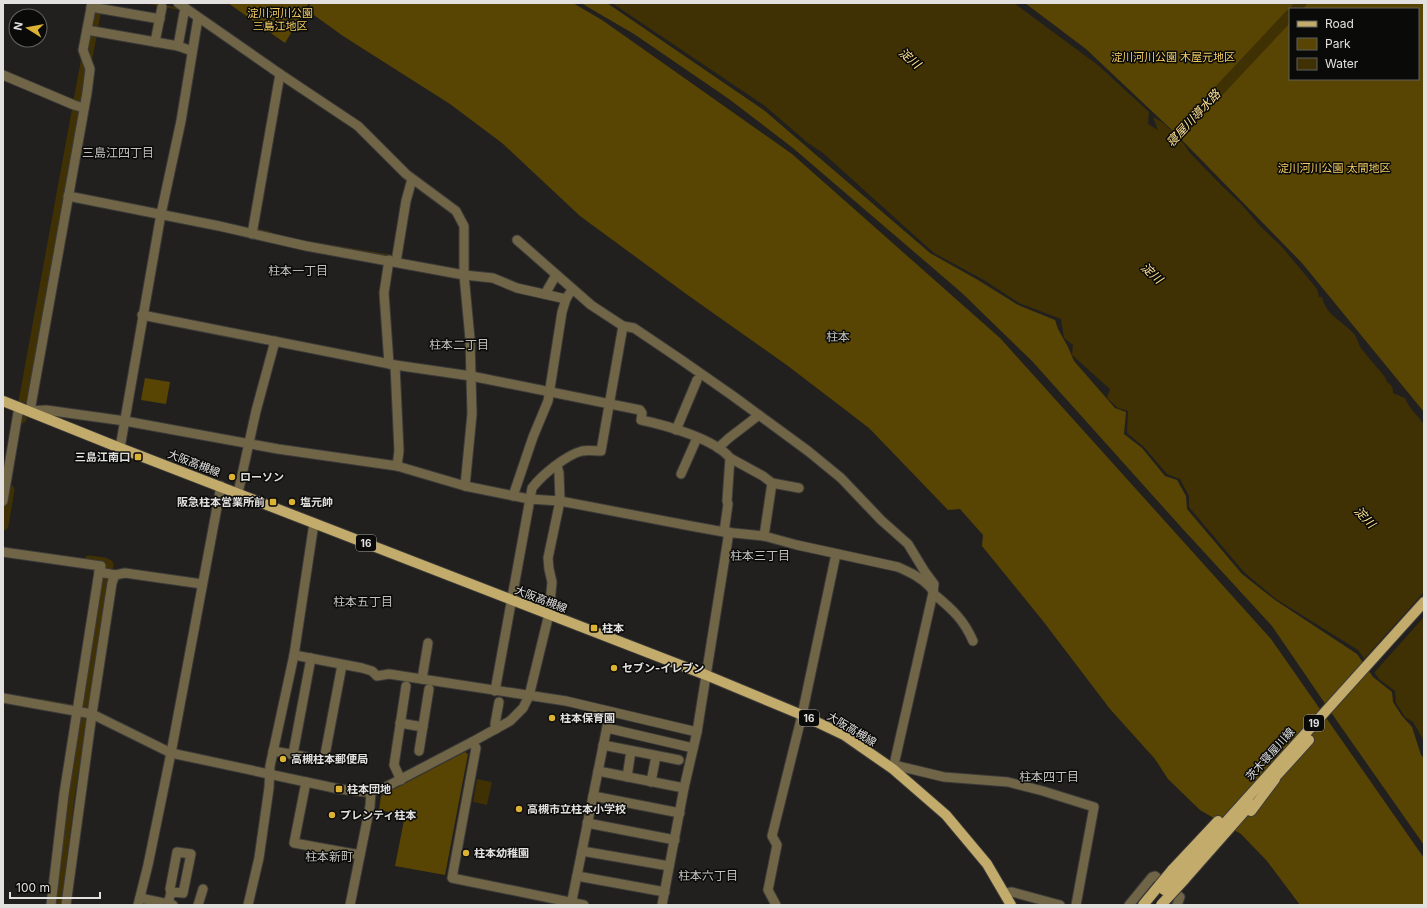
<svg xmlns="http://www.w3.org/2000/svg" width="1427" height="908" font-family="Inter,'Noto Sans JP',sans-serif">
  <rect width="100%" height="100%" fill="#21201e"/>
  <!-- green -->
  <g fill="#594503" fill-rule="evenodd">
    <polygon points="228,3 309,3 285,43"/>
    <polygon points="311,3 573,3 602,20 792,154 1000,338 1271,639 1424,858 1424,905 1300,905 1267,861 1241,834 1200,810 1168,779 1155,759 1110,709 1043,621 982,546 983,535 960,509 948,510 869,428 788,366 689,296 580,216 502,143 450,104 343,36 307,10"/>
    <polygon points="581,3 607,3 765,111 930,253 978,280 1018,305 1055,320 1058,329 1068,347 1074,361 1115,408 1126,412 1124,434 1142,448 1165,476 1177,480 1186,496 1187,509 1242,574 1275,600 1357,654 1373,677 1392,692 1393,702 1402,716 1412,727 1421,755 1424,758 1424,845 1337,721 1272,626 1181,527 1032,361 962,293 793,148 729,99 634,34"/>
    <path d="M1025,3H1424V412L1302,263L1175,133L1086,49ZM1290,9H1418V79H1290Z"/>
    <polygon points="145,378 170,382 166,404 141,400"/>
    <polygon points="465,752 468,754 445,875 395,866 405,815 379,810 381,796"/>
  </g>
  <!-- water -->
  <g fill="#3f3104">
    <path d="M612,3H1014L1099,66L1149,112L1148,124L1158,130L1153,117L1162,122L1173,132L1184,144L1190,153L1221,185L1241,204L1261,227L1281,246L1308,278L1317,289L1319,297H1322C1326,316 1343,321 1354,334C1357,337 1358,344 1361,348C1368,358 1377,367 1385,377L1387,382C1392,385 1393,388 1393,393L1405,398C1409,409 1418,415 1424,425V741L1413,722L1405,717L1396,703L1395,691L1379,679L1358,650L1276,599L1244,572L1189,507V496L1180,479L1167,474L1144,447L1127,433L1128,411L1118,408L1107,398L1110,389L1072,355L1073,345L1064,338L1061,319L1019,303L984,280L934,253L823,153L808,143L765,106Z"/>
    <polygon points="477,779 492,782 487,805 473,802"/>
  </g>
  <!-- pier -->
  <polygon fill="#21201e" points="1424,592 1424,617 1373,674 1363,660"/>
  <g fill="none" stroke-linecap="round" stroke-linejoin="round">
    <!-- stream -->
    <g stroke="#3f3104" stroke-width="2">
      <polyline points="149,3 160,5"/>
      <polyline points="164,6 179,9"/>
      <polyline points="256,229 271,233"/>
      <polyline points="320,244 393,256 393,257"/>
      <polyline points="42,700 75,706"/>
    </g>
    <!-- river -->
    <g stroke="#3f3104" stroke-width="11">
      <polyline points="1296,9 1301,3"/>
      <polyline points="1166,147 1290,15"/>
      <polyline points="21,418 97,3"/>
      <polyline points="3,525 9,490"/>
      <polyline points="56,905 69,797 108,565 104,563 89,561"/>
    </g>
    <defs>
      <g id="minor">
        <polyline points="92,3 83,50 90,69 87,93 30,411 46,410 125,421 278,449 397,466 465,486"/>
        <path d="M178,3L280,74L358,126L406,174L456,211L464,226V275L470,339L472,414L465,486L529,499L560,501L691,526L724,532L764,536L797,545L898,567C909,572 921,577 930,587C932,589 933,592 935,595C952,609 964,620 973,641"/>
        <polyline points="91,7 160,19"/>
        <polyline points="87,30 178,46 192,51"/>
        <polyline points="155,42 162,7"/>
        <polyline points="178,46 184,13"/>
        <polyline points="3,75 74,105 84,108"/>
        <polyline points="68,196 219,226 306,246 464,275 493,278 517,288 566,299"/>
        <polyline points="252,234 280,74"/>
        <polyline points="517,240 591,305 623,326 634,328 680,359 733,396 808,451 841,478 881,520 908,544 925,572 934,584 933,593 893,769"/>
        <polyline points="396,262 406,201 412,179"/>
        <polyline points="545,294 556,275"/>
        <path d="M142,315L395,365L471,376L640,410L642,413L641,420C665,425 715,439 730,458L727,501L728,504L724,532"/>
        <polyline points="389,364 384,293 389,260"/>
        <polyline points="395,365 399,451 397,466"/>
        <polyline points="676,430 697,380"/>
        <polyline points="120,448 161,214 181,121 198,18"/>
        <polyline points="718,448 729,438 759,415"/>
        <polyline points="730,458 763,476 772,483 799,488"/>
        <polyline points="681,474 697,438"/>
        <polyline points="238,493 256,411 275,341"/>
        <polyline points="513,496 533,437 548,401 562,312 566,299 569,294"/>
        <polyline points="3,501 19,407"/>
        <polyline points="764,536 772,483"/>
        <polyline points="3,552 101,566 99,572 115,575 125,573 202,584"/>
        <polyline points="294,655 362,668 372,671 377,676 389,674 566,701 697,732"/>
        <polyline points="422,679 428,643"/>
        <path d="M495,691L532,488C542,475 566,455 582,451C587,450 595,451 601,451L623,326"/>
        <polyline points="3,698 92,714 171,753 339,789 365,792 382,789 472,742 510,721 523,708 529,696 549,614 552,582 549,569 548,558 560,501 559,473 557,466"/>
        <polyline points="400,723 423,727"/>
        <polyline points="607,728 693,748"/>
        <polyline points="496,729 495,724 499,702"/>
        <polyline points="472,742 476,748 452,878 584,905"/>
        <polyline points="603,745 679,760"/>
        <polyline points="273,751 324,760 342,665"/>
        <polyline points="419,751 429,689"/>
        <polyline points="293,754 311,658"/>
        <polyline points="894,765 944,777 1008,782 1043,791 1094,807 1076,905"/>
        <polyline points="598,771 684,788"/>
        <polyline points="627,777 631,751"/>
        <polyline points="401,780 394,765 406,686"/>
        <polyline points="306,782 294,843 360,855"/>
        <polyline points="651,782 656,756"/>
        <polyline points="593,796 680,813"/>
        <polyline points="587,823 675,840"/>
        <polyline points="582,851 669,866"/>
        <polyline points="577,876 665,892"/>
        <polyline points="1004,893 1012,892 1060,905"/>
        <polyline points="140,898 173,905"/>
        <polyline points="168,904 171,892 183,893 191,854 177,852 170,889 171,892"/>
        <polyline points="51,905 64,794 99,572"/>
        <polyline points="66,905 92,714 112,583 115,575"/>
        <polyline points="138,905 148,865 171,753 221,486"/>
        <polyline points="198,905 203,889"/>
        <polyline points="248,905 259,858 269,788 270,766 294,655 314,523"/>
        <polyline points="350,905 370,806 371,792"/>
        <polyline points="571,905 610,712"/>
        <polyline points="662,905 684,788 697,732 729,532"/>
        <polyline points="776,905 768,890 777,845 772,836 802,715 836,554"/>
        <polyline points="1129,905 1152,877 1155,876 1180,897 1177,905"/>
      </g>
      <g id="major">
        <polyline points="3,401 120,448 706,675 802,715 844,735 893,769 946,815 987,864 1011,905"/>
        <polyline points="1270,783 1309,740"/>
        <polyline points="1251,811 1275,779"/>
        <polyline points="1172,870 1218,821"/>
        <polyline points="1178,875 1424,602"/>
        <polyline points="1184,880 1251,804"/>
      </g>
    </defs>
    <!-- minor casing -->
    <use href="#minor" stroke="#3c3b39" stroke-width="11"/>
    <!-- major casing -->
    <use href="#major" stroke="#3c3b39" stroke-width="12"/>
    <!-- minor -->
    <use href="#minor" stroke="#706547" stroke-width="9"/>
    <!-- major -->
    <use href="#major" stroke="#c2ab6b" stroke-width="10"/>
    <defs>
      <g id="major-bridge">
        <polyline points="1164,890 1178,875"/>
        <polyline points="1143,905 1172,870"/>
        <polyline points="1161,905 1184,880"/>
      </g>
    </defs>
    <!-- major-bridge casing -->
    <use href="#major-bridge" stroke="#3c3b39" stroke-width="12" stroke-linecap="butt"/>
    <!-- major-bridge -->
    <use href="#major-bridge" stroke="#c2ab6b" stroke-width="10"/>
  </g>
  <!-- markers -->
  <g fill="#dbb233" stroke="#0a0a09" stroke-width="1.5">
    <rect x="134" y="453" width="8" height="8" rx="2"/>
    <circle cx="232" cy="477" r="4"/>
    <rect x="269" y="498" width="8" height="8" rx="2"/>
    <circle cx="292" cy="502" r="4"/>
    <rect x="590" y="624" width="8" height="8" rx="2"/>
    <circle cx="614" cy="668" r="4"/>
    <circle cx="552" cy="718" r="4"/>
    <circle cx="283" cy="759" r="4"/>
    <rect x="335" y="785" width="8" height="8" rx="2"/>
    <circle cx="519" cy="809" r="4"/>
    <circle cx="332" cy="815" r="4"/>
    <circle cx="466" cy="853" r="4"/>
  </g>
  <g text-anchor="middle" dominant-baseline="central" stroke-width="3" stroke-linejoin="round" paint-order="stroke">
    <!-- shield labels -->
    <g fill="#0a0a09" stroke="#a1a0a0" stroke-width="1">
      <rect x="356" y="535" width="20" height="16" rx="3"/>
      <rect x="799" y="710" width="20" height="16" rx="3"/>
      <rect x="1304" y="715" width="20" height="16" rx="3"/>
    </g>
    <g font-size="10" font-weight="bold" fill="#e2e1e0">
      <text x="366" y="543">16</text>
      <text x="809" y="718">16</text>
      <text x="1314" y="723">19</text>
    </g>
    <!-- park labels -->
    <g font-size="11" fill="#f4ce63" stroke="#0a0a09">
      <text x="280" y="13">淀川河川公園<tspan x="280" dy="13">三島江地区</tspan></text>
      <text x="1173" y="57">淀川河川公園 木屋元地区</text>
      <text x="1334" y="168">淀川河川公園 太間地区</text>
    </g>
    <!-- poi labels -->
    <g font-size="11" font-weight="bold" fill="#e2e1e0" stroke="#0a0a09" text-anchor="start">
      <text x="130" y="457" text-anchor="end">三島江南口</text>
      <text x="240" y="477">ローソン</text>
      <text x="265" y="502" text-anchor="end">阪急柱本営業所前</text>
      <text x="300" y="502">塩元帥</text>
      <text x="602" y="628">柱本</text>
      <text x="622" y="668">セブン-イレブン</text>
      <text x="560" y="718">柱本保育園</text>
      <text x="291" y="759">高槻柱本郵便局</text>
      <text x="347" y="789">柱本団地</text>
      <text x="527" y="809">高槻市立柱本小学校</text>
      <text x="340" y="815">プレンティ柱本</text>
      <text x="474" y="853">柱本幼稚園</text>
    </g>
    <!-- street labels -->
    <g font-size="11" fill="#e2e1e0" stroke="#0a0a09">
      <text transform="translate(194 463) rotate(21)">大阪高槻線</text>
      <text transform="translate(541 599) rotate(21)">大阪高槻線</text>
      <text transform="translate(852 729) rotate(31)">大阪高槻線</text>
      <text transform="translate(1270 754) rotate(-48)">茨木寝屋川線</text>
    </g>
    <!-- water labels -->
    <g font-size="12" font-style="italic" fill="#ffe190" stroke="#0a0a09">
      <text transform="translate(910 58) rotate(40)">淀川</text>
      <text transform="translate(1193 118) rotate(-47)">寝屋川導水路</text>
      <text transform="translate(1152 273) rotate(42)">淀川</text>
      <text transform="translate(1365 517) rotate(46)">淀川</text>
    </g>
    <!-- neighbourhood labels -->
    <g font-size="12" fill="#c1c0bd" stroke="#0a0a09">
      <text x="118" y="152">三島江四丁目</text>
      <text x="298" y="270">柱本一丁目</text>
      <text x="838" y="336">柱本</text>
      <text x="459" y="344">柱本二丁目</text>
      <text x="760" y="555">柱本三丁目</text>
      <text x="363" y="601">柱本五丁目</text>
      <text x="1049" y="776">柱本四丁目</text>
      <text x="329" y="856">柱本新町</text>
      <text x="708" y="875">柱本六丁目</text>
    </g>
  </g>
  <!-- border -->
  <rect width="1427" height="908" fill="none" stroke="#e2e1e0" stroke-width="8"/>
  <!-- legend -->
  <rect x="1289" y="8" width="130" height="72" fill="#0a0a09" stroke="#60605f"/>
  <rect x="1297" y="21" width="20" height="6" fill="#c2ab6b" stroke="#60605f"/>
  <text x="1325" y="28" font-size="12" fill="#e2e1e0">Road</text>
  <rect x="1297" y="38" width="20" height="12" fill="#594503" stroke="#60605f"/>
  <text x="1325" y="48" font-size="12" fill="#e2e1e0">Park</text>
  <rect x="1297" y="58" width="20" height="12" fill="#3f3104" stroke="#60605f"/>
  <text x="1325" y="68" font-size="12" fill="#e2e1e0">Water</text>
  <!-- north arrow -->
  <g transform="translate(28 28) rotate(281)"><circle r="19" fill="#0a0a09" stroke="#60605f"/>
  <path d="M0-3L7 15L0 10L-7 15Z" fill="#dbb233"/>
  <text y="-6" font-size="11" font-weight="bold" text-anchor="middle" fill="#e2e1e0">N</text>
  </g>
  <!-- scale -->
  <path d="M10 892v6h90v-6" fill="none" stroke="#e2e1e0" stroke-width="2"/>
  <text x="16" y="892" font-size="12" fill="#e2e1e0" stroke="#0a0a09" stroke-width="3" paint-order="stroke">100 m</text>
</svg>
